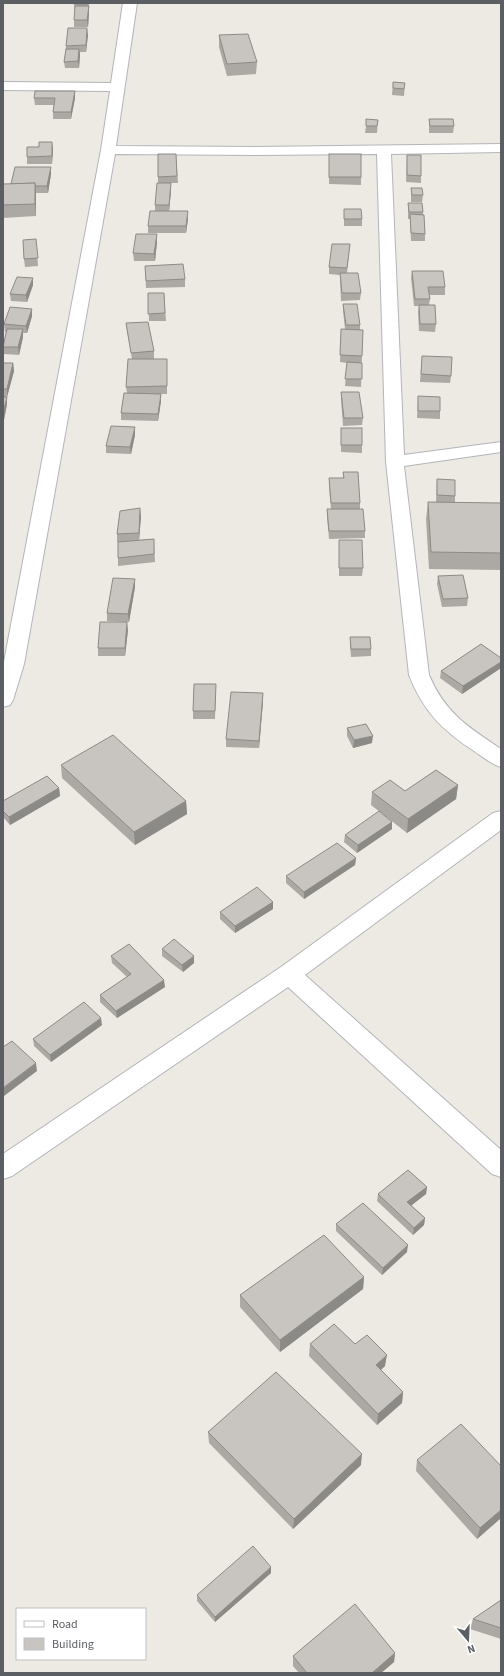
<svg xmlns="http://www.w3.org/2000/svg" width="504" height="1676" font-family="'Source Sans 3',sans-serif">
  <rect width="100%" height="100%" fill="#eceae2"/>
  <g fill="none" stroke-linecap="round" stroke-linejoin="round">
    <defs>
      <g id="minor">
        <path d="M123,3H137L116,146L255,147L501,144V152L391,154L404,455L501,442V452L404,466L429,675C445,713 468,727 501,749V767C491,764 483,757 474,751C442,730 423,711 409,675L386,462L377,154L255,155L115,154L24,664L13,700L10,705L3,707V667L101,150L110,91L3,90V82L111,83Z"/>
        <polygon points="501,811 501,830 305,975 501,1150 501,1177 492,1174 288,987 12,1176 3,1179 3,1154 281,967 493,813"/>
      </g>
    </defs>
    <!-- minor casing -->
    <use href="#minor" stroke="#b3b5b9" stroke-width="2"/>
    <!-- minor -->
    <use href="#minor" fill="#fff" fill-rule="evenodd"/>
  </g>
  <!-- wall -->
  <g fill="#aca9a5">
    <polygon points="74,3 89,3 89,13 88,27 74,27 74,20 75,11"/>
    <polygon points="88,35 86,52 80,52 79,68 65,68 64,62 66,46"/>
    <polygon points="219,35 257,62 256,74 227,76 219,47"/>
    <polygon points="393,82 405,83 404,96 392,95"/>
    <polygon points="75,91 75,98 71,119 53,119 53,112 54,105 35,105 34,98"/>
    <polygon points="429,119 454,126 453,133 429,133"/>
    <polygon points="378,120 377,133 365,133 366,126"/>
    <polygon points="53,149 52,164 27,164 27,157"/>
    <polygon points="158,154 176,154 178,183 171,183 171,190 169,211 188,219 186,233 148,233 148,226 155,211 155,205 158,183"/>
    <polygon points="329,154 361,177 361,185 329,184"/>
    <polygon points="407,155 421,176 421,183 406,182"/>
    <polygon points="51,167 51,174 48,193 36,193 36,216 3,218 3,184 11,184"/>
    <polygon points="411,188 423,195 422,202 411,202"/>
    <polygon points="408,203 423,212 425,234 425,241 411,241 410,219 408,219"/>
    <polygon points="344,209 362,219 362,226 344,226"/>
    <polygon points="157,234 157,242 155,261 134,261 133,253"/>
    <polygon points="36,239 38,266 25,267 24,259"/>
    <polygon points="350,244 347,273 361,293 360,300 341,301 340,280 340,275 329,274 329,267"/>
    <polygon points="145,266 185,279 185,287 146,288"/>
    <polygon points="412,271 445,287 445,295 429,295 430,299 429,305 436,324 435,332 419,331 418,312 419,306 414,306 411,278"/>
    <polygon points="33,285 27,302 11,301 10,294"/>
    <polygon points="148,293 164,293 166,321 149,321"/>
    <polygon points="343,304 360,325 360,330 362,356 361,387 345,386 347,363 340,362 341,329 345,329 343,311"/>
    <polygon points="32,309 32,316 27,333 23,333 23,337 19,355 4,354 3,345 6,332 5,332 4,324"/>
    <polygon points="126,323 154,351 154,359 167,366 167,394 161,394 161,401 158,421 121,420 121,413 127,393 126,387 132,359 127,331"/>
    <polygon points="422,356 451,376 450,383 420,382"/>
    <polygon points="3,363 13,363 14,371 7,397 7,404 3,425"/>
    <polygon points="341,392 363,418 362,425 343,426 341,400"/>
    <polygon points="418,396 440,411 440,419 417,418"/>
    <polygon points="341,428 362,445 362,453 341,452"/>
    <polygon points="135,435 131,454 106,453 106,446"/>
    <polygon points="343,472 360,503 360,509 365,531 365,538 329,539 327,517 327,509 331,509 329,486 329,478 343,478"/>
    <polygon points="437,479 455,496 455,503 501,503 501,570 429,569 426,519 428,502 436,502"/>
    <polygon points="141,516 139,540 154,539 155,562 118,566 118,542 117,542 117,534"/>
    <polygon points="339,540 363,568 362,576 339,576"/>
    <polygon points="438,576 468,598 467,606 442,607 437,584"/>
    <polygon points="135,579 135,587 129,622 107,621 107,613"/>
    <polygon points="128,630 125,656 98,656 98,648"/>
    <polygon points="350,637 371,649 371,656 351,657 350,645"/>
    <polygon points="501,658 501,668 462,694 440,678 441,671"/>
    <polygon points="216,684 215,719 193,719 193,711"/>
    <polygon points="263,693 263,701 259,748 226,747 226,739"/>
    <polygon points="347,728 372,743 353,748 347,736"/>
    <polygon points="61,765 186,801 187,814 135,845 62,778"/>
    <polygon points="458,785 456,799 407,833 371,805 372,792 405,791"/>
    <polygon points="59,788 60,796 10,825 3,817 3,801"/>
    <polygon points="392,822 392,829 357,853 344,842 345,835"/>
    <polygon points="356,858 355,865 304,899 286,883 286,876"/>
    <polygon points="273,902 273,909 235,933 220,919 220,912"/>
    <polygon points="162,949 194,963 183,972 162,956"/>
    <polygon points="111,956 165,987 117,1018 100,1002 100,995 127,977 112,963"/>
    <polygon points="102,1025 51,1062 34,1046 33,1039"/>
    <polygon points="427,1187 426,1194 411,1205 425,1218 424,1225 413,1235 377,1201 378,1194"/>
    <polygon points="336,1224 407,1252 382,1275 336,1231"/>
    <polygon points="364,1277 363,1289 280,1352 240,1307 240,1295"/>
    <polygon points="310,1344 355,1344 385,1366 381,1370 403,1392 402,1403 377,1425 309,1356"/>
    <polygon points="208,1432 361,1465 293,1529 209,1443"/>
    <polygon points="417,1460 501,1466 501,1518 477,1539 416,1471"/>
    <polygon points="271,1573 215,1622 197,1601 197,1595"/>
    <polygon points="501,1600 501,1639 470,1629 473,1619"/>
    <polygon points="395,1653 394,1662 381,1673 299,1673 293,1666 293,1656"/>
  </g>
  <!-- shaded-wall -->
  <g fill="#8c8a86">
    <polygon points="89,6 89,13 88,27 87,20"/>
    <polygon points="87,28 88,35 86,52 86,45"/>
    <polygon points="79,49 80,56 79,68 78,61"/>
    <polygon points="75,91 75,98 71,119 71,112"/>
    <polygon points="52,142 53,149 52,164"/>
    <polygon points="51,167 51,174 48,193 47,186"/>
    <polygon points="35,183 36,196 36,216 35,204"/>
    <polygon points="171,183 171,190 169,212 169,205"/>
    <polygon points="188,211 188,219 186,233 186,226"/>
    <polygon points="157,234 157,242 155,261 154,254"/>
    <polygon points="33,278 33,285 27,302 26,295"/>
    <polygon points="32,309 32,316 27,333 26,326"/>
    <polygon points="23,329 23,337 19,355 18,347"/>
    <polygon points="13,363 14,371 7,397 7,389"/>
    <polygon points="161,394 161,401 158,421 158,414"/>
    <polygon points="7,397 7,404 3,425 3,413"/>
    <polygon points="135,427 135,435 131,454 130,447"/>
    <polygon points="140,508 141,516 139,541 139,533"/>
    <polygon points="135,579 135,587 129,622 128,614"/>
    <polygon points="127,622 128,630 125,656 125,648"/>
    <polygon points="501,662 501,668 462,694 463,686"/>
    <polygon points="263,693 263,701 259,748 259,741"/>
    <polygon points="373,736 372,743 353,748 354,740"/>
    <polygon points="458,785 456,799 407,833 408,819"/>
    <polygon points="59,788 60,796 10,825 9,817"/>
    <polygon points="186,801 187,814 135,845 134,832"/>
    <polygon points="392,822 392,829 357,853 358,845"/>
    <polygon points="356,858 355,865 304,899 304,892"/>
    <polygon points="273,902 273,909 235,933 235,926"/>
    <polygon points="194,956 194,963 183,972 182,965"/>
    <polygon points="164,980 165,987 117,1018 116,1011"/>
    <polygon points="101,1018 102,1025 51,1062 50,1055"/>
    <polygon points="36,1063 37,1071 4,1096 3,1088"/>
    <polygon points="427,1187 426,1194 407,1209 407,1202"/>
    <polygon points="425,1218 424,1225 413,1235 414,1228"/>
    <polygon points="408,1245 407,1252 382,1275 383,1268"/>
    <polygon points="364,1277 363,1289 280,1352 280,1340"/>
    <polygon points="387,1355 385,1366 374,1376 376,1365"/>
    <polygon points="403,1392 402,1403 377,1425 378,1414"/>
    <polygon points="362,1454 361,1465 293,1529 294,1519"/>
    <polygon points="501,1510 501,1518 477,1539 480,1528"/>
    <polygon points="271,1567 271,1573 215,1622 215,1617"/>
    <polygon points="395,1653 394,1662 381,1673 372,1673"/>
  </g>
  <!-- building -->
  <g fill="#c8c5c0" stroke="#8c8a86">
    <rect x="74" y="3" width="14" height="1"/>
    <polygon points="75,6 89,6 87,20 74,20"/>
    <polygon points="68,28 87,28 86,45 66,46"/>
    <polygon points="248,34 257,62 227,64 219,35"/>
    <polygon points="66,49 79,49 78,61 64,62"/>
    <polygon points="393,82 405,83 404,89 393,88"/>
    <polygon points="35,91 75,91 71,112 53,112 55,98 34,98"/>
    <polygon points="366,119 378,120 377,126 366,126"/>
    <polygon points="429,119 453,119 454,126 430,126"/>
    <polygon points="39,142 52,142 52,156 27,157 27,147 39,147"/>
    <polygon points="158,154 176,154 177,176 158,177"/>
    <rect x="329" y="154" width="32" height="23"/>
    <polygon points="407,155 421,155 421,176 407,175"/>
    <polygon points="15,167 51,167 47,186 35,186 35,183 11,184"/>
    <polygon points="35,183 35,204 3,205 3,184"/>
    <polygon points="157,183 171,183 169,205 155,205"/>
    <polygon points="411,188 422,188 423,195 412,195"/>
    <polygon points="408,203 422,203 423,212 409,212"/>
    <polygon points="344,209 361,209 362,219 344,219"/>
    <polygon points="150,211 188,211 186,226 148,226"/>
    <polygon points="410,214 424,215 425,234 411,233"/>
    <polygon points="136,234 157,234 154,254 133,253"/>
    <polygon points="36,239 38,258 24,259 23,240"/>
    <polygon points="332,244 350,244 347,268 329,267"/>
    <polygon points="183,264 185,279 146,281 145,266"/>
    <polygon points="412,271 443,271 445,287 428,287 430,299 415,299"/>
    <polygon points="340,273 358,273 361,293 342,293"/>
    <polygon points="17,277 33,278 26,295 10,294"/>
    <polygon points="148,293 164,293 165,313 148,314"/>
    <polygon points="343,304 357,304 360,325 346,325"/>
    <polygon points="419,305 435,305 436,324 420,324"/>
    <polygon points="10,307 32,309 26,326 4,324"/>
    <polygon points="148,322 154,351 131,353 126,323"/>
    <polygon points="7,329 23,329 18,347 3,347"/>
    <polygon points="341,329 363,330 362,356 340,355"/>
    <polygon points="422,356 452,357 451,376 421,374"/>
    <polygon points="128,359 167,359 167,386 126,387"/>
    <polygon points="347,362 362,363 362,379 345,379"/>
    <polygon points="3,363 13,363 7,389 3,389"/>
    <polygon points="341,392 359,392 363,418 344,418"/>
    <polygon points="124,393 161,394 158,414 121,413"/>
    <polygon points="418,396 440,397 440,411 418,411"/>
    <polygon points="3,397 7,397 3,413"/>
    <polygon points="111,426 135,427 130,447 106,446"/>
    <rect x="341" y="428" width="21" height="17"/>
    <polygon points="343,472 358,472 360,503 331,503 329,478 344,478"/>
    <polygon points="437,479 455,480 455,496 437,495"/>
    <polygon points="428,502 501,503 501,553 431,552"/>
    <polygon points="140,508 139,533 117,534 120,511"/>
    <polygon points="327,509 363,509 365,531 329,531"/>
    <polygon points="154,539 154,554 118,558 118,542"/>
    <polygon points="339,540 362,540 363,568 339,568"/>
    <polygon points="463,575 468,598 443,599 438,576"/>
    <polygon points="113,578 135,579 128,614 107,613"/>
    <polygon points="100,622 127,622 125,648 98,648"/>
    <polygon points="350,637 370,637 371,649 351,649"/>
    <polygon points="481,644 501,658 501,662 463,686 441,671"/>
    <polygon points="194,684 216,684 215,711 193,711"/>
    <polygon points="231,692 263,693 259,741 226,739"/>
    <polygon points="366,724 373,736 354,740 347,728"/>
    <polygon points="113,735 186,801 134,832 61,765"/>
    <polygon points="436,770 458,785 408,819 372,792 390,780 405,791"/>
    <polygon points="47,776 59,788 9,817 3,811 3,801"/>
    <polygon points="379,811 392,822 358,845 345,835"/>
    <polygon points="337,843 356,858 304,892 286,876"/>
    <polygon points="257,887 273,902 235,926 220,912"/>
    <polygon points="174,939 194,956 182,965 162,949"/>
    <polygon points="129,944 164,980 116,1011 100,995 131,974 111,956"/>
    <polygon points="84,1002 101,1018 50,1055 33,1039"/>
    <polygon points="12,1041 36,1063 3,1088 3,1047"/>
    <polygon points="408,1170 427,1187 407,1202 425,1218 414,1228 378,1194"/>
    <polygon points="363,1203 408,1245 383,1268 336,1224"/>
    <polygon points="324,1235 364,1277 280,1340 240,1295"/>
    <polygon points="334,1324 355,1344 367,1335 387,1355 376,1365 403,1392 378,1414 310,1344"/>
    <polygon points="276,1372 362,1454 294,1519 208,1432"/>
    <polygon points="461,1424 501,1466 501,1510 480,1528 417,1460"/>
    <polygon points="253,1546 271,1567 215,1617 197,1595"/>
    <polygon points="501,1600 501,1628 473,1619"/>
    <polygon points="355,1604 395,1653 372,1673 307,1673 293,1656"/>
  </g>
  <!-- border -->
  <rect width="504" height="1676" fill="none" stroke="#5b5e62" stroke-width="8"/>
  <!-- legend -->
  <rect x="16" y="1608" width="130" height="52" fill="#ffffff" stroke="#bdbfc0"/>
  <rect x="24" y="1621" width="20" height="6" fill="#ffffff" stroke="#bdbfc0"/>
  <text x="52" y="1628" font-size="12" fill="#5b5e62">Road</text>
  <rect x="24" y="1638" width="20" height="12" fill="#c8c5c0" stroke="#bdbfc0"/>
  <text x="52" y="1648" font-size="12" fill="#5b5e62">Building</text>
  <!-- north arrow -->
  <g transform="translate(468 1640) rotate(161)" stroke="#ffffff" stroke-width="3" paint-order="stroke">
  <path d="M0-3L7 15L0 10L-7 15Z" fill="#5b5e62"/>
  <text y="-6" font-size="11" font-weight="bold" text-anchor="middle" fill="#5b5e62">N</text>
  </g>
</svg>
